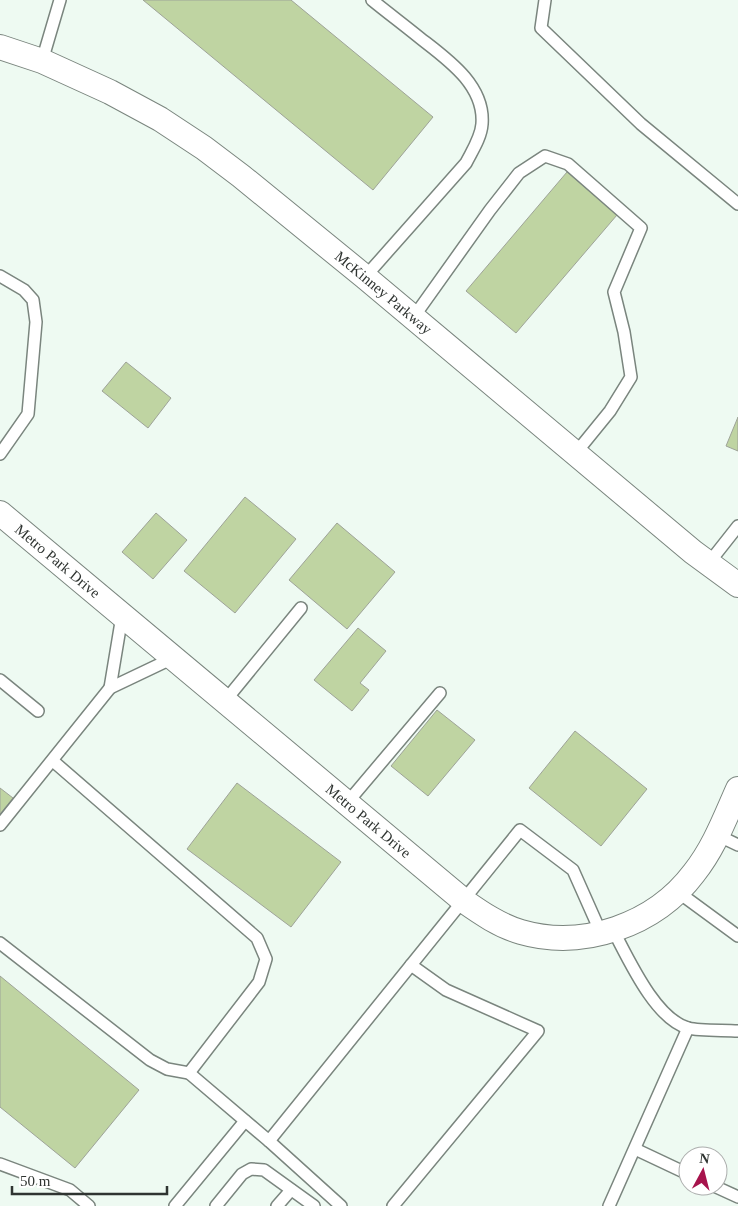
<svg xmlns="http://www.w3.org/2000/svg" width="738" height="1206" font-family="Georgia,serif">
  <rect width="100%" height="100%" fill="#eefaf2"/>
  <!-- building -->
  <g fill="#bfd4a2" stroke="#9ea398">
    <polygon points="143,0 291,0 433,117 373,190"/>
    <polygon points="567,172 617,215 516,333 466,291"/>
    <polygon points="126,362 171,398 148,428 102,391"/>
    <polygon points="738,417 738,451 726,446"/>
    <polygon points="245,497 296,539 235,613 184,571"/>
    <polygon points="156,513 187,540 153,579 122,552"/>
    <polygon points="337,523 395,572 347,629 289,580"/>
    <polygon points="358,628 386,651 360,683 369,690 352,711 314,680"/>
    <polygon points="437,710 475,740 428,796 391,766"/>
    <polygon points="575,731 647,789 601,846 529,788"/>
    <polygon points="237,783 341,862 291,927 187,849"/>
    <polygon points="0,788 13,798 0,814"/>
    <polygon points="0,976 139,1090 75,1168 0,1107"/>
  </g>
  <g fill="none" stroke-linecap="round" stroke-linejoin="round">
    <defs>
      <g id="service">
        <polyline points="545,0 541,28 641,124 738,204"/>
        <polyline points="42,61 60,0"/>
        <polyline points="0,276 24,290 33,300 36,322 28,414 0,454"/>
        <path d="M365,277L466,163C472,151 481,138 482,124C485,85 447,59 420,38C404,25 388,13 372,0"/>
        <polyline points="413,318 490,210 519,173 545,156 568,164 641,228 614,292 624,332 631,377 610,411 575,454"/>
        <polyline points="708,564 738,526"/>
        <polyline points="0,680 38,711"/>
        <polyline points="110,688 122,616"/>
        <polyline points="225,701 301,608"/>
        <polyline points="347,803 440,693"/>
        <polyline points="0,825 110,688 173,658"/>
        <polyline points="717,835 738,845"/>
        <polyline points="678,892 738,936"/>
        <path d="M613,930C628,958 655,1019 688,1028C700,1031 724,1030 738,1031"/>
        <polyline points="0,943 150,1060 167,1069 189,1073 259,982 266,959 257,938 53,761"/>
        <polyline points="189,1073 269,1141 520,830 573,870 601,933"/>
        <polyline points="269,1141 341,1206"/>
        <polyline points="635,1149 688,1174"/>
        <polyline points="0,1164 70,1190 89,1206"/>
        <polyline points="714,1186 738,1197"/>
        <polyline points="175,1206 245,1121"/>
        <polyline points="216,1206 242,1174 251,1169 264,1170 314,1206"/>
        <polyline points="277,1206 291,1190"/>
        <polyline points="393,1206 538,1031 446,990 411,965"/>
        <polyline points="609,1206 688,1028"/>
      </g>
      <g id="minor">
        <path id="s1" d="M0,47L42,61L110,92L160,119L204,148L241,176L365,277L693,552L738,585"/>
        <path id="s2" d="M0,513L464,901C481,913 500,926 521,932C583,950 655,925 694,873C714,848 725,818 738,789"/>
      </g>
    </defs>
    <!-- service casing -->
    <use href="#service" stroke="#7a857e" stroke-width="14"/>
    <!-- minor casing -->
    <use href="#minor" stroke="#7a857e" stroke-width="26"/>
    <!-- service -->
    <use href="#service" stroke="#fff" stroke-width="11"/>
    <!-- minor -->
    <use href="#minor" stroke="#fff" stroke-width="24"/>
  </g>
  <g text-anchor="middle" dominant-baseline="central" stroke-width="4" stroke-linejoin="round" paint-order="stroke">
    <!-- street labels -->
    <g font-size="15" fill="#2f3431" stroke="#fff">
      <text stroke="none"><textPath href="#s1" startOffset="459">McKinney Parkway</textPath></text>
      <text stroke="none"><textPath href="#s2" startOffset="75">Metro Park Drive</textPath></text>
      <text stroke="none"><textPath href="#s2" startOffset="480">Metro Park Drive</textPath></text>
    </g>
  </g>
  <!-- north arrow -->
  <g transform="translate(703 1171) rotate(7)"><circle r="24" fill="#ffffff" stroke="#acaead"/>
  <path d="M0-4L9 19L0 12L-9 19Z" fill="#a7134c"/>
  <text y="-8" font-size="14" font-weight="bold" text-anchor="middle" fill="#2f3431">N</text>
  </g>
  <!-- scale -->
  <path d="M12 1186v8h155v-8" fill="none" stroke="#2f3431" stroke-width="2.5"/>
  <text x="20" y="1186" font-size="15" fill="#2f3431" stroke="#ffffff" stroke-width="4" paint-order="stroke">50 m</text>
</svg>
